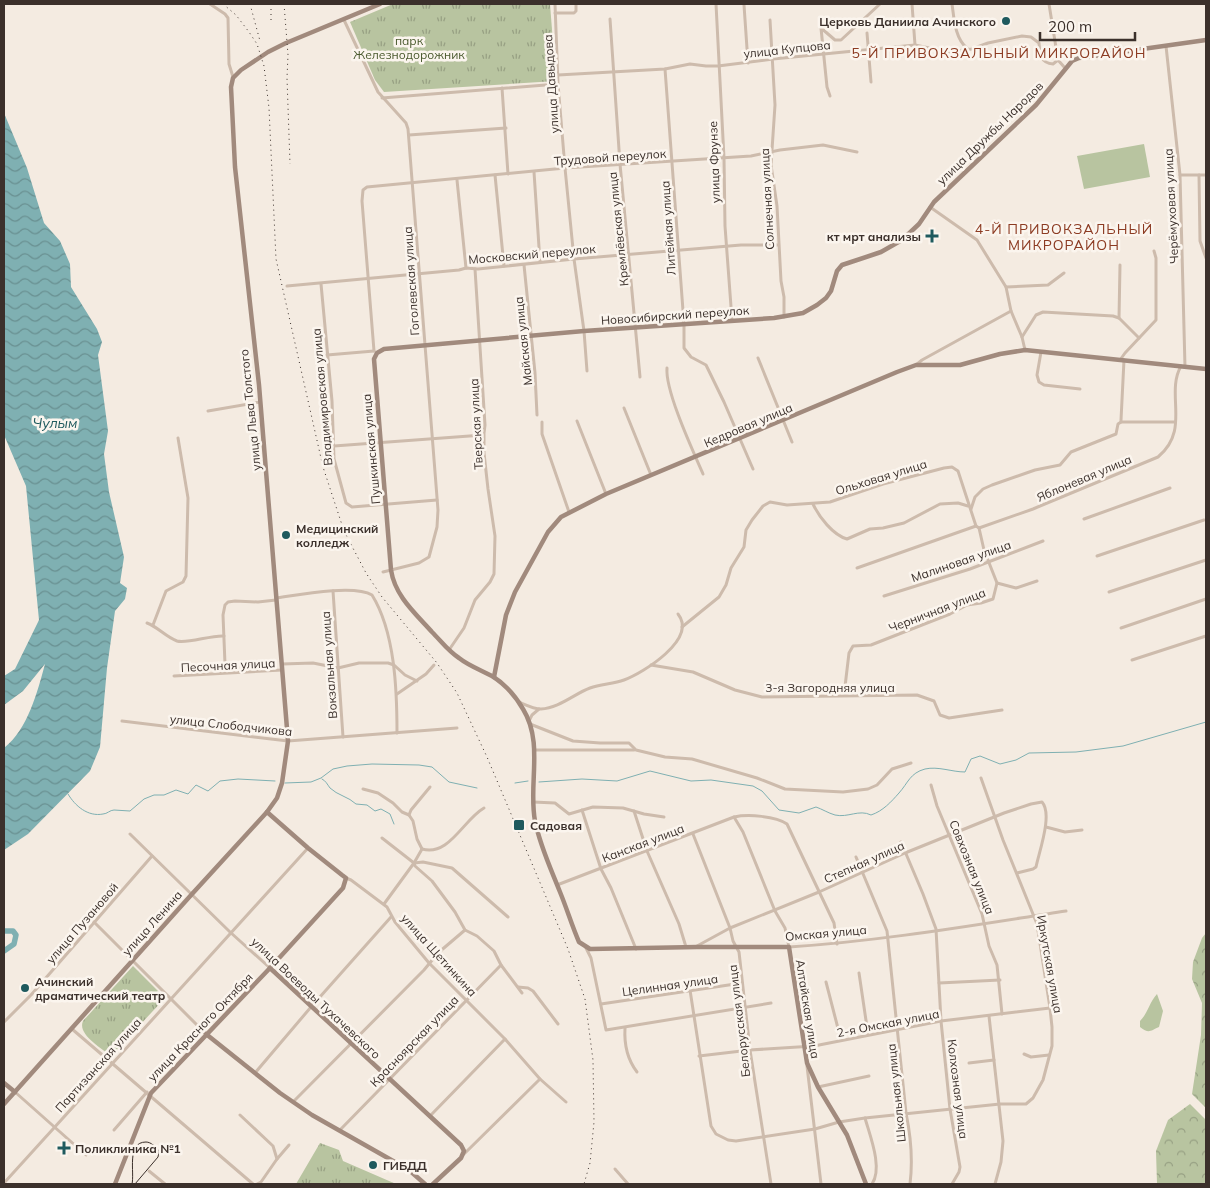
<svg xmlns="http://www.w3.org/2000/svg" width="1210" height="1188" font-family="Mulish,sans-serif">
  <defs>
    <pattern id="forest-crowns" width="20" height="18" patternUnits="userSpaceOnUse" patternTransform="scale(1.25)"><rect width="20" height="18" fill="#b8c4a0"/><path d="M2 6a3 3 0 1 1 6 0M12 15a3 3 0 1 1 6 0" fill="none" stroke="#97a083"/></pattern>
    <pattern id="park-tufts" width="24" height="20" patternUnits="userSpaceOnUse" patternTransform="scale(1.25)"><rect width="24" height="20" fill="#b8c4a0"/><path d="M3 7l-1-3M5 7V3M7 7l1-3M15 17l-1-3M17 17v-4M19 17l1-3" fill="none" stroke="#97a083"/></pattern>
    <pattern id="water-waves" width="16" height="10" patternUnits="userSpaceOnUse" patternTransform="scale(1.25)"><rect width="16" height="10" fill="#7fb0b2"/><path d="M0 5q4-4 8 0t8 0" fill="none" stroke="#699091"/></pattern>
  </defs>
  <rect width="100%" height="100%" fill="#f4ebe1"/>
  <!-- grass -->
  <g fill="#b8c4a0">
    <polygon points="1144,144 1150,177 1084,189 1077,156"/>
    <path d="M1157,994L1163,1011L1159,1027C1150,1031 1149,1034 1140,1027V1021C1148,1013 1149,1003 1157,994Z"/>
  </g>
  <!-- forest -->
  <g fill="url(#forest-crowns)">
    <polygon points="1206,933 1206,1108 1192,1094 1201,1035 1202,1003 1192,979 1193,962 1202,938"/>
    <polygon points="1190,1104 1206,1120 1206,1184 1157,1184 1156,1151 1168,1120"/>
  </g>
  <!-- park -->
  <g fill="url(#park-tufts)">
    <polygon points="393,4 550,4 556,81 384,92 375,80 350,22"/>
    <path d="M133,966L165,998L111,1056C101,1048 77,1034 83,1021Z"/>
    <polygon points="320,1143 339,1150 343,1161 396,1184 296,1184"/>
  </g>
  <!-- water -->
  <path fill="url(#water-waves)" d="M4,113L27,168L44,223L60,241L70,264L71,287L97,329L102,342L98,355L108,431L104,454L109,492L124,557L120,583L127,588L125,599L115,611L107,668L100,747L90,771L28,834L4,850V748C28,729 37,693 45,664L23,691L4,705V676L15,669L39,620L26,486L4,435Z"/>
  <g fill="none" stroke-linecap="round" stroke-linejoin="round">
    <!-- stream -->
    <g stroke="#7fb0b2" stroke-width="1">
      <path d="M322,779C326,781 327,784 330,788C337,795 349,797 356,804L367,805L375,811L381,809L390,814L394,824"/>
      <path d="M539,782L582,779L617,781L650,771L691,781L711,780L753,786L762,791L779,810L799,813L816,807C822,809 828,813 835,815C848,818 859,809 871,815C883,811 891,802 899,793C908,783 910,773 925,769C938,766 952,772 965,772L971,759L980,756L1000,764L1016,760L1029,753L1076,752L1123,746L1206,722"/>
      <polyline points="285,783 311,782 321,778 333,769 347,766 372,764 419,765 432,767 449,782 477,788"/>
      <polyline points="515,783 528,781"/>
      <path d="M68,794C75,806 88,817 103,814C107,814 110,810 114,810C119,810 125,811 130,811L144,799L154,795H164L176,790L188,794L196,785L208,791L220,781L238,779L275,781"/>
    </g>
    <!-- river -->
    <polyline stroke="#7fb0b2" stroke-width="5.5" points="4,931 13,931 16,935 14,944 4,951"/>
    <!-- street -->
    <g stroke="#cdbbac" stroke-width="3">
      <polyline points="210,4 225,14 228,18 229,64 233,77"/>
      <polyline points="555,4 558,84 565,168 574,259 584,331 587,371"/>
      <polyline points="716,4 724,158 725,226 732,320"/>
      <polyline points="912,4 915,45"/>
      <path d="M952,4C954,18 955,39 967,48"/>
      <polyline points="1049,4 1058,60 1065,68"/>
      <polyline points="744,5 748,63"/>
      <polyline points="555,13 574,13 576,11 576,4"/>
      <polyline points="610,19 620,164 640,377"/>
      <polyline points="344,20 378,92 406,123 408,129 438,510 437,527 429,557 419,563 383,572"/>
      <polyline points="770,20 775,105 771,165 777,206 781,281 784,297 784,317"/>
      <polyline points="867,33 871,82"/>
      <polyline points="1166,46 1180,175 1185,367"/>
      <polyline points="665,69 684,324 684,348 691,357 706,365 724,402 753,469"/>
      <path d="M558,75L665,69L690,64L706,66H718L773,59L915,45L948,52L972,49L988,43L1022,36L1031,37L1039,43C1040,54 1040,63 1053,64L1058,60"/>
      <polyline points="502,88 508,174"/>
      <polyline points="830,96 827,87 821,28 835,40 841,40 880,4"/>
      <polyline points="382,98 558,84"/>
      <polyline points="409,135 506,128"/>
      <polyline points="534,172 540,262"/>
      <polyline points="495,175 504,266"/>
      <polyline points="1180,175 1206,175"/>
      <polyline points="1199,175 1200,241 1206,258"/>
      <polyline points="457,180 466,268"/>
      <polyline points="930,207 977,240 1006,287 1011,311 1022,337 1025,350"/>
      <polyline points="524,265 535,373 537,415"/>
      <polyline points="321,284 332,401 334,459 346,503 352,507 437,500"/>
      <polyline points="287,286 459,270 466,268 478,269 574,259 741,245 778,245"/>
      <polyline points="1006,287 1048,285 1064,273"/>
      <polyline points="1119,318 1120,265"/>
      <polyline points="1022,337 1036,315 1043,312 1113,316 1119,318 1139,338"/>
      <polyline points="374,351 362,201 363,190 367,187 565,168 751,156 780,150 823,145 857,152"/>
      <polyline points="1041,352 1037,375 1039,382 1044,385 1080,389"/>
      <polyline points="327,355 374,351"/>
      <polyline points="758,358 792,442"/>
      <polyline points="1120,360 1125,353 1156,320 1156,258 1154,251"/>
      <polyline points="916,365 922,360 1011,311"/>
      <path d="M667,368C665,391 693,451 703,474"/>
      <polyline points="624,408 651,475"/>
      <polyline points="208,411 260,402"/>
      <polyline points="577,421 606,494"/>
      <polyline points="542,422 542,434 569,512"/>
      <polyline points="1121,422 1175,422"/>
      <polyline points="334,446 483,435"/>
      <path d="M813,504C819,517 833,535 847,539L870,529L883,528L904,523L940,504L958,503L968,506"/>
      <polyline points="971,509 975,497 983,489 992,485 1035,470 1060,465 1071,452 1116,434 1118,424 1121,422 1121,420 1124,360"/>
      <polyline points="1084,519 1170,488"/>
      <path d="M979,528L1033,509L1158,457C1191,430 1165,394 1181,366"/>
      <polyline points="1097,556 1204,520"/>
      <polyline points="857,568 976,526"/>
      <polyline points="333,591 343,737"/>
      <polyline points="1109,592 1206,560"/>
      <polyline points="884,596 970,569 1043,541"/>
      <path d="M276,598C297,595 354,584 372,595C395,632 397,690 397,733"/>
      <path d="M147,623C158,627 166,637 177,641C187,644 211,635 224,636"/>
      <polyline points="153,625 166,591 183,582 186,576 188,498 178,438"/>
      <polyline points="682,627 719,597 726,585 731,568 744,547 746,530 752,520 763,506 770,502 787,505 830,502 883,484 944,468 952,467 958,471 976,526 979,528 984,550 997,583"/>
      <polyline points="1121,628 1206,599"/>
      <polyline points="449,650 464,628 475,600 490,582 494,574 495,536 488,489 484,453 484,433 485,425 475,269"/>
      <polyline points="1132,660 1206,636"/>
      <polyline points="282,664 313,663 338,668 359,663 388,663 394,665 405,675 417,681"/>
      <polyline points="651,665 693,672 735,690 762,697 917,695 934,701 940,715 949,718 1002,710"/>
      <polyline points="234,672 228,670 225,664 223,615 225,605 228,602 235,601 258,602 276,600"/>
      <polyline points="174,676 282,670"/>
      <polyline points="397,694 426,674 434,665"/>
      <polyline points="844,695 849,653 853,646 871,645 950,614 967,605 981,603 993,599 997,583 1016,588 1037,581"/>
      <path d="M519,702C526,705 534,709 541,709C559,708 574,694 590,688C601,684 613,684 624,680C643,673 698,639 678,614"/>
      <polyline points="122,721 288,741 457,728"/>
      <polyline points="529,721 532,715 539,709"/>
      <polyline points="530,724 573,741 600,743 629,743 636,750 665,757 692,759 757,778 785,789 843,792 868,789 877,785 892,769 911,763"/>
      <polyline points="534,750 634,750"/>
      <polyline points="931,785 937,806 982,914 989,946 997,965 1002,1014"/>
      <polyline points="363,789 378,793 393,803 402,812 409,815 413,821 417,839 422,849"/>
      <polyline points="533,802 555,803 569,814 593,807 623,808 644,814 664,817"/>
      <polyline points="582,810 601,869 611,888 636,949"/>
      <polyline points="634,811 647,851 679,924 686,947"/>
      <polyline points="409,815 411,810 430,787"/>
      <path d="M734,817L743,832L775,911L785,928L789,947C882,941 974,925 1066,911"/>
      <polyline points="1046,827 1065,832 1082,830"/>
      <polyline points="130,834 230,932 270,968"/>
      <polyline points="693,834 730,928 733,941 739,952 750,1050 771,1184"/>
      <polyline points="382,838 414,863 415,866 432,881 455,912 465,930 477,936 494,951 501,965 522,993"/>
      <polyline points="901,842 923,894 936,929 941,1021 950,1109 960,1167 959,1172 952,1184"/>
      <path d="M422,849C449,857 463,820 484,808"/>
      <path d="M856,857L887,931L906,1113C911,1137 913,1160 910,1184"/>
      <polyline points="414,863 423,862 452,868 508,917"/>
      <polyline points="346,878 351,880 387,907 395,922 429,963 505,1039 540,1079 566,1102"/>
      <path d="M557,885L734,817C748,814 776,816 787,824L834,923L837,944"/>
      <polyline points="384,904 414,863 422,849"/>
      <polyline points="94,922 206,1034"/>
      <path d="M697,946L730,928L819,892L905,853L1004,813L1031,804L1042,802C1053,814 1039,852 1036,867L1033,869L1017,873"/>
      <polyline points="586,948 591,958 606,1030 771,1003"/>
      <polyline points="859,973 868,1034"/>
      <polyline points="826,982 841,1040"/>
      <polyline points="939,983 1000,980"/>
      <polyline points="518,987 528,988 533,991 558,1024"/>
      <polyline points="690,990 711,1126 716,1134 728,1140 736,1141 815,1129 839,1122 865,1118 1000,1104 1026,1104 1033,1098 1043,1080 1052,1046 1052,1027 1050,1008 1037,924 1003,840 981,778"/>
      <polyline points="601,1004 742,983"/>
      <polyline points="989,1016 1003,1141 1001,1162 995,1184"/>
      <polyline points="4,1022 31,995 152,856"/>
      <path d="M625,1028C624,1045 627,1059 637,1072"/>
      <polyline points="72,1029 253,1184"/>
      <polyline points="1024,1054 1031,1057 1049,1055"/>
      <polyline points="699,1056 750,1050 814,1046 941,1021 1050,1008"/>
      <polyline points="969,1063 994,1060"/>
      <polyline points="807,1066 821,1184"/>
      <polyline points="255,1073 311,1007 391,917"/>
      <polyline points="818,1087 869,1076"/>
      <polyline points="15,1092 86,1155"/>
      <polyline points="293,1102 424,970 438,953 465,930"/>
      <polyline points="240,1115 273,1146 277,1159"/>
      <polyline points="430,1116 505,1039"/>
      <path d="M865,1118C870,1136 883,1168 872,1184"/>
      <polyline points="114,1130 147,1092"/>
      <polyline points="340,1130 501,965"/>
      <polyline points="464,1154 540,1079"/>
      <polyline points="615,1169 628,1184"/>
      <polyline points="149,1171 165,1184"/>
      <polyline points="4,1183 308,848"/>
      <polyline points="257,1184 261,1182 277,1159 289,1145"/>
    </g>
    <!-- secondary -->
    <g stroke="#a18a7d" stroke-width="4.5">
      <polyline points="494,677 506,615 515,592 548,532 561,517 606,494 897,372 916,365 960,365 1000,354 1025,350 1206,369"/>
      <polyline points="270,968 461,1145 464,1151 461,1158 433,1184"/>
      <polyline points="206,1034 280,1093 312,1115 409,1170 425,1184"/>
      <polyline points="4,1083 15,1092"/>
      <polyline points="4,1104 192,894 267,812 277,798 282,783 288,741 259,385 235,167 231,87 233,78 241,70 268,52 286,43 380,4"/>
      <polyline points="115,1184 151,1093 270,968 343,888 346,878 342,875 308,848 267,812"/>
      <path d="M866,1184L847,1135L818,1087L807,1063L789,947H697L590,949L579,942C572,926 567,909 560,892C551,869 540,846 535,821C528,785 544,743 523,709C516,697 505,684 492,676C481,670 469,666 459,658C448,651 441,641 432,632C415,613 395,596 391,570L374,359L377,353L384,349L584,331L774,318L803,313L817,305L826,298L831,291L837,271L842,265L881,252L902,240L919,224L934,202L1036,105L1072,61L1079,58L1206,40"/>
    </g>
    <!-- tram -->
    <path stroke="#3b302b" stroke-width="1" d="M132,1184C135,1173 126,1142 146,1142C151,1142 156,1147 159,1151L158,1157L135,1184"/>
    <!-- rail -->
    <g stroke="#3b302b" stroke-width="1" stroke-dasharray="1 4" stroke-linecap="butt">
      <polyline points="223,4 236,15 249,32 257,44 264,66 269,108 276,259 323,467 344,531 366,573 382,597 437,663 457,693 487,757 568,949 585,999 593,1060 594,1122 590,1163 584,1184"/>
      <polyline points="250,4 260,41"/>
      <polyline points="271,4 271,21"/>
      <polyline points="284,4 288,55 287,78 290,164"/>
    </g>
  </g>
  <!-- markers -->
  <g fill="#1f5a5e" stroke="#fbf5ee" stroke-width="2">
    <circle cx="1006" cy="21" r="5"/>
    <path d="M929.5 228.5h5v5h5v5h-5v5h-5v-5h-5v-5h5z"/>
    <circle cx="286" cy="535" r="5"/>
    <rect x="513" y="819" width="12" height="12" rx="2.5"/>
    <circle cx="25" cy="988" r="5"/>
    <path d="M61.5 1140.5h5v5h5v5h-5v5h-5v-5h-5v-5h5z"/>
    <circle cx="373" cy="1165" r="5"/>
  </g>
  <g text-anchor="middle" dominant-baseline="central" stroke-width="5" stroke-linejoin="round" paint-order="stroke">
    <!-- poi labels -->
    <g font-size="12" font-weight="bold" fill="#3b302b" stroke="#fbf5ee" text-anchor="start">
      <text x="996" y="21" text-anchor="end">Церковь Даниила Ачинского</text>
      <text x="921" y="236" text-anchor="end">кт мрт анализы</text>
      <text x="296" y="528">Медицинский<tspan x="296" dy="14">колледж</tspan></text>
      <text x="530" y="825">Садовая</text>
      <text x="35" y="981">Ачинский<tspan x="35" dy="14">драматический театр</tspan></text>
      <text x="75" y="1148">Поликлиника №1</text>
      <text x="383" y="1165">ГИБДД</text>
    </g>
    <!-- park labels -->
    <g font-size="12" fill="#4a5a2e" stroke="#fbf5ee">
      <text x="409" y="40">парк<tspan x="409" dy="14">Железнодорожник</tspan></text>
    </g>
    <!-- street labels -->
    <g font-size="12" fill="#3b302b" stroke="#fbf5ee">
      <text transform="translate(787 49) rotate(-6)">улица Купцова</text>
      <text transform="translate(551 84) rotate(-94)">улица Давыдова</text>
      <text transform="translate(990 133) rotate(-44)">улица Дружбы Народов</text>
      <text transform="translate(610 157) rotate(-4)">Трудовой переулок</text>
      <text transform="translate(714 162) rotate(-92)">улица Фрунзе</text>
      <text transform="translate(767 199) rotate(-93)">Солнечная улица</text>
      <text transform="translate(1171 206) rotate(-93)">Черёмуховая улица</text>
      <text transform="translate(668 228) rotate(-94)">Литейная улица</text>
      <text transform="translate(618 229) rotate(-96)">Кремлёвская улица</text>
      <text transform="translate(532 254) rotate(-5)">Московский переулок</text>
      <text transform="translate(411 281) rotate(-94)">Гоголевская улица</text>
      <text transform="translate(675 315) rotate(-4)">Новосибирский переулок</text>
      <text transform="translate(523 341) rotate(-96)">Майская улица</text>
      <text transform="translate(322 397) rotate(-95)">Владимировская улица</text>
      <text transform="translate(250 410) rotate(-96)">улица Льва Толстого</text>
      <text transform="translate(476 424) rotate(-93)">Тверская улица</text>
      <text transform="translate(748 425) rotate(-23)">Кедровая улица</text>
      <text transform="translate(371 449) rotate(-95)">Пушкинская улица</text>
      <text transform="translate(881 477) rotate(-17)">Ольховая улица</text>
      <text transform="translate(1084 478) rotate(-23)">Яблоневая улица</text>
      <text transform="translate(961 561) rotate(-19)">Малиновая улица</text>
      <text transform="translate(937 610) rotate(-21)">Черничная улица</text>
      <text transform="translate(228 665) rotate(-3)">Песочная улица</text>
      <text transform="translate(329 665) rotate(-94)">Вокзальная улица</text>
      <text x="830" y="687">3-я Загородняя улица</text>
      <text transform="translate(231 725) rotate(6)">улица Слободчикова</text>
      <text transform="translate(643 843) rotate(-21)">Канская улица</text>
      <text transform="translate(864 862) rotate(-24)">Степная улица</text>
      <text transform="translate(972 867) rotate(68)">Совхозная улица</text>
      <text transform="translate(82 923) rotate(-49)">улица Пузановой</text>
      <text transform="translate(152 923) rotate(-48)">улица Ленина</text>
      <text transform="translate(826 933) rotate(-5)">Омская улица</text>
      <text transform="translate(439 955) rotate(48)">улица Щетинкина</text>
      <text transform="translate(1050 964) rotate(80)">Иркутская улица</text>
      <text transform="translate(670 985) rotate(-8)">Целинная улица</text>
      <text transform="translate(316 998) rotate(43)">улица Воеводы Тухачевского</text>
      <text transform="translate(808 1009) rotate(81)">Алтайская улица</text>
      <text transform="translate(739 1021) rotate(-97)">Белорусская улица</text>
      <text transform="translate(888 1023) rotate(-11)">2-я Омская улица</text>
      <text transform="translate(200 1027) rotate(-46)">улица Красного Октября</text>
      <text transform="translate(414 1041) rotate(-46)">Красноярская улица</text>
      <text transform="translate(98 1065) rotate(-48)">Партизанская улица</text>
      <text transform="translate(958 1089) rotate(83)">Колхозная улица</text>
      <text transform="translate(896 1093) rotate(-96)">Школьная улица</text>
    </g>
    <!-- neighbourhood labels -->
    <g font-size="14" letter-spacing="1" fill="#8c3b22" stroke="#fbf5ee">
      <text x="999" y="53">5-Й ПРИВОКЗАЛЬНЫЙ МИКРОРАЙОН</text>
      <text x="1064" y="229">4-Й ПРИВОКЗАЛЬНЫЙ<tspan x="1064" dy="16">МИКРОРАЙОН</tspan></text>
    </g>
    <!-- water labels -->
    <g font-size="14" font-style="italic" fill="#1f5a5e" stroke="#fbf5ee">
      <text x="55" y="423">Чулым</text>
    </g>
  </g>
  <!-- border -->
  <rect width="1210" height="1188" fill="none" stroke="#3b302b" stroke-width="10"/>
  <!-- scale -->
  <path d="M1040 32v8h95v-8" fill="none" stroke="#3b302b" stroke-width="2.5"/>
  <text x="1048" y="32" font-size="15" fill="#3b302b" stroke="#fbf5ee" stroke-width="4" paint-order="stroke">200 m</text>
</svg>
